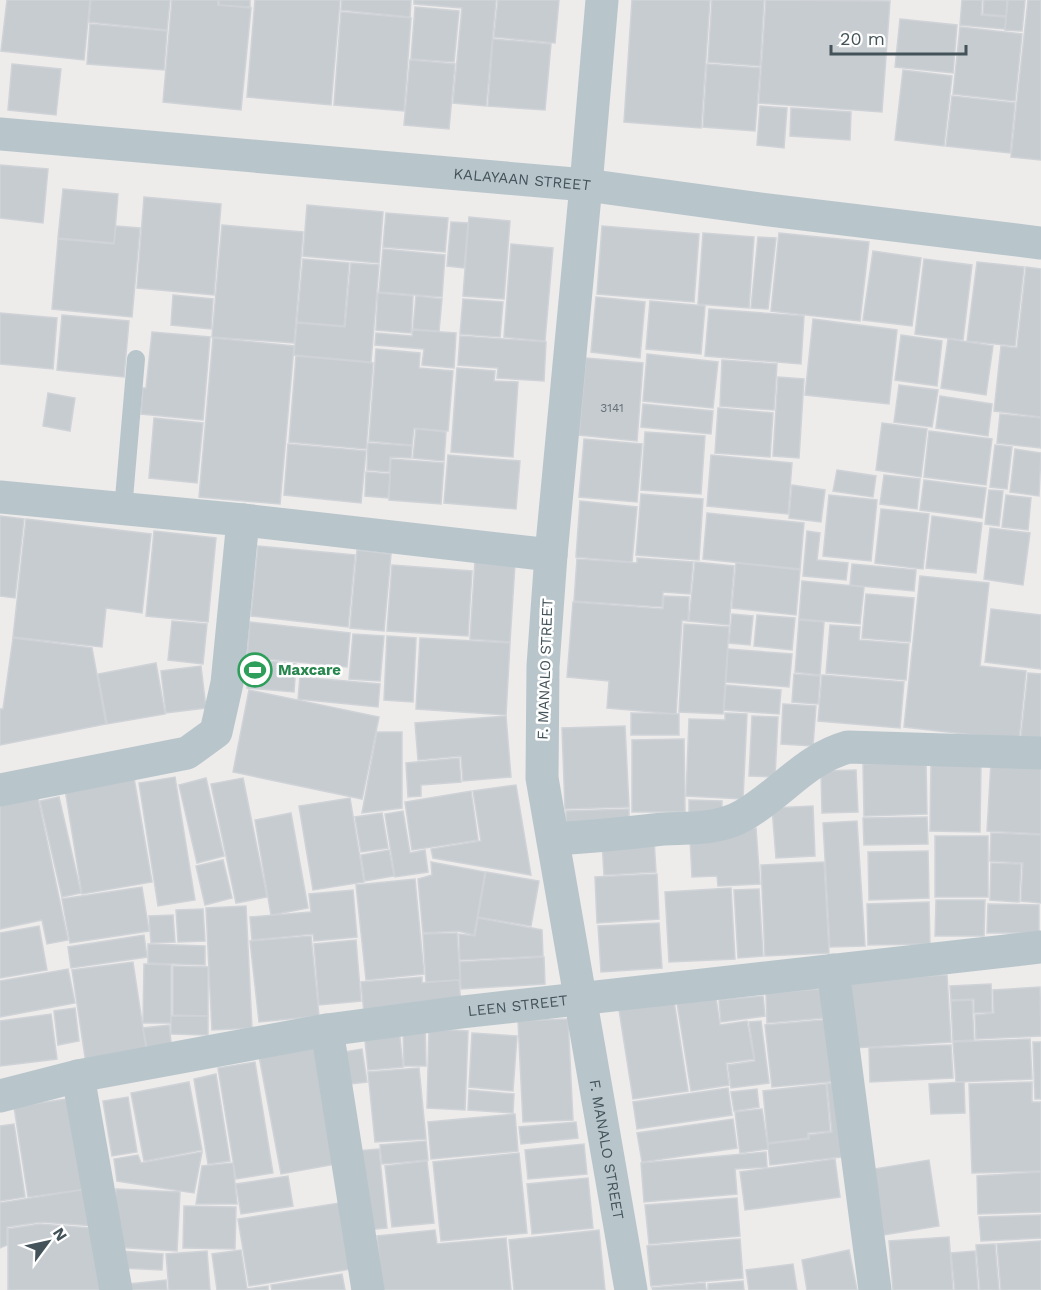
<svg xmlns="http://www.w3.org/2000/svg" width="1041" height="1290" font-family="'Work Sans',sans-serif">
  <rect width="100%" height="100%" fill="#eeebeb"/>
  <!-- building -->
  <g fill="#c7ccd1" stroke="#cfd3d7" stroke-width="1.5">
    <polygon points="7,0 90,0 84,60 1,51"/>
    <polygon points="91,0 170,0 167,30 89,22"/>
    <polygon points="172,0 218,0 218,5 251,8 241,110 163,102"/>
    <polygon points="219,0 250,0 250,7 219,5"/>
    <polygon points="255,0 340,0 331,105 247,97"/>
    <polygon points="342,0 411,0 410,17 341,10"/>
    <polygon points="414,0 496,0 486,106 453,103 462,8 414,4"/>
    <polygon points="498,0 559,0 555,43 494,37"/>
    <polygon points="632,0 710,0 701,128 624,122"/>
    <polygon points="712,0 764,0 760,66 708,62"/>
    <polygon points="766,0 890,1 882,112 759,103"/>
    <polygon points="962,0 982,0 981,15 1006,17 1005,29 960,25"/>
    <polygon points="984,0 1007,0 1006,16 983,14"/>
    <polygon points="1008,0 1025,0 1022,31 1005,30"/>
    <polygon points="1028,0 1041,0 1041,160 1011,157"/>
    <polygon points="415,7 459,11 454,62 411,59"/>
    <polygon points="341,12 411,18 404,111 334,105"/>
    <polygon points="900,19 957,25 953,73 895,67"/>
    <polygon points="90,24 167,31 164,70 87,64"/>
    <polygon points="960,27 1022,34 1015,101 953,94"/>
    <polygon points="493,39 551,44 545,110 488,106"/>
    <polygon points="410,60 455,64 449,129 404,125"/>
    <polygon points="12,64 61,69 56,115 8,110"/>
    <polygon points="707,64 760,68 755,131 703,127"/>
    <polygon points="903,70 952,76 944,146 895,140"/>
    <polygon points="952,96 1015,103 1010,153 946,146"/>
    <polygon points="760,106 787,108 784,148 757,145"/>
    <polygon points="791,108 851,112 850,140 790,136"/>
    <polygon points="0,165 48,169 43,223 0,218"/>
    <polygon points="63,189 118,194 114,243 58,238"/>
    <polygon points="144,197 221,204 214,295 137,288"/>
    <polygon points="307,205 383,212 379,263 303,256"/>
    <polygon points="386,213 448,218 445,252 383,247"/>
    <polygon points="469,217 510,221 504,299 463,296"/>
    <polygon points="451,222 468,223 464,268 447,266"/>
    <polygon points="222,225 303,232 294,343 212,337"/>
    <polygon points="116,226 140,228 132,317 52,309 58,239 114,244"/>
    <polygon points="602,226 699,234 694,302 597,294"/>
    <polygon points="703,233 754,237 749,308 698,304"/>
    <polygon points="779,233 869,242 860,321 771,311"/>
    <polygon points="758,237 776,238 768,309 751,308"/>
    <polygon points="511,244 553,248 545,341 504,337"/>
    <polygon points="383,249 445,255 442,297 379,292"/>
    <polygon points="873,251 921,258 912,326 863,320"/>
    <polygon points="303,259 349,263 344,326 297,322"/>
    <polygon points="924,259 972,265 963,340 915,334"/>
    <polygon points="977,262 1024,267 1015,346 967,341"/>
    <polygon points="351,263 379,265 371,362 294,355 297,323 345,327"/>
    <polygon points="1026,267 1041,269 1041,417 994,411 1001,346 1017,348"/>
    <polygon points="378,293 413,296 411,333 376,330"/>
    <polygon points="173,295 213,299 211,329 171,325"/>
    <polygon points="416,296 442,299 439,331 413,329"/>
    <polygon points="596,297 645,302 640,358 591,352"/>
    <polygon points="463,299 503,302 500,337 460,334"/>
    <polygon points="650,301 705,306 701,354 646,349"/>
    <polygon points="709,309 804,316 801,364 705,356"/>
    <polygon points="0,313 57,318 53,369 0,364"/>
    <polygon points="62,315 129,321 124,377 57,370"/>
    <polygon points="813,319 897,330 889,404 805,395"/>
    <polygon points="413,330 456,333 454,368 422,365 424,349 375,345 376,333 412,336"/>
    <polygon points="152,332 210,337 203,420 141,414 143,388 146,388"/>
    <polygon points="901,335 942,341 937,386 895,380"/>
    <polygon points="460,336 546,342 544,381 497,378 498,368 458,365"/>
    <polygon points="213,338 294,346 280,504 199,497"/>
    <polygon points="948,339 993,346 986,395 941,388"/>
    <polygon points="376,349 420,353 419,368 453,371 448,431 414,428 412,445 369,441"/>
    <polygon points="647,354 718,362 713,408 643,401"/>
    <polygon points="296,356 373,363 366,449 289,442"/>
    <polygon points="586,358 643,363 637,441 579,435"/>
    <polygon points="722,360 777,364 774,410 720,406"/>
    <polygon points="457,368 495,371 494,381 518,382 513,457 451,452"/>
    <polygon points="778,377 804,379 799,458 773,456"/>
    <polygon points="899,385 938,390 932,427 894,422"/>
    <polygon points="48,393 75,398 70,431 43,426"/>
    <polygon points="940,396 992,404 988,436 936,428"/>
    <polygon points="643,404 713,411 711,434 641,427"/>
    <polygon points="718,408 773,413 770,457 715,453"/>
    <polygon points="1000,414 1041,418 1041,448 997,443"/>
    <polygon points="154,418 203,423 197,483 149,478"/>
    <polygon points="882,423 927,429 921,477 876,470"/>
    <polygon points="416,429 446,432 444,461 413,458"/>
    <polygon points="929,431 992,439 986,485 924,477"/>
    <polygon points="645,432 705,436 701,494 641,490"/>
    <polygon points="584,439 642,444 637,502 579,497"/>
    <polygon points="368,443 412,446 411,458 390,457 389,472 367,470"/>
    <polygon points="288,444 366,451 361,503 284,495"/>
    <polygon points="995,445 1012,447 1007,489 990,487"/>
    <polygon points="1015,449 1041,453 1039,496 1010,492"/>
    <polygon points="448,455 520,461 516,509 444,503"/>
    <polygon points="711,455 792,463 788,514 707,506"/>
    <polygon points="391,459 444,463 441,504 389,500"/>
    <polygon points="837,470 876,476 873,497 833,491"/>
    <polygon points="366,472 390,474 388,498 365,496"/>
    <polygon points="884,475 920,479 917,509 880,504"/>
    <polygon points="924,480 986,488 982,518 920,510"/>
    <polygon points="792,485 825,490 821,522 789,518"/>
    <polygon points="989,490 1003,491 999,526 985,524"/>
    <polygon points="641,494 703,499 699,560 636,555"/>
    <polygon points="829,495 877,500 871,561 823,556"/>
    <polygon points="1006,495 1031,498 1028,530 1002,527"/>
    <polygon points="580,501 637,507 632,562 576,557"/>
    <polygon points="881,509 929,514 923,569 875,563"/>
    <polygon points="707,513 804,523 800,569 703,559"/>
    <polygon points="0,516 24,519 15,598 0,596"/>
    <polygon points="932,516 982,523 976,573 926,568"/>
    <polygon points="26,519 151,534 142,613 106,608 102,647 13,637"/>
    <polygon points="990,528 1030,533 1023,585 984,579"/>
    <polygon points="154,531 216,538 208,622 146,616"/>
    <polygon points="807,531 820,533 817,560 848,563 846,580 803,576"/>
    <polygon points="258,546 355,555 348,627 251,616"/>
    <polygon points="357,550 391,554 384,631 350,628"/>
    <polygon points="637,558 693,562 690,594 663,592 662,607 574,601 577,559 637,563"/>
    <polygon points="475,561 515,564 510,642 470,639"/>
    <polygon points="695,562 734,566 729,625 689,621"/>
    <polygon points="736,563 800,570 796,615 732,608"/>
    <polygon points="852,564 916,570 914,591 850,585"/>
    <polygon points="392,565 472,571 468,636 387,631"/>
    <polygon points="920,576 989,583 980,666 1026,671 1019,740 904,727"/>
    <polygon points="802,581 864,587 860,624 799,619"/>
    <polygon points="866,594 914,598 910,642 862,638"/>
    <polygon points="664,596 689,597 688,621 682,620 676,714 607,708 609,681 567,677 573,602 663,609"/>
    <polygon points="991,609 1041,615 1041,669 985,662"/>
    <polygon points="732,614 753,616 750,645 729,643"/>
    <polygon points="757,615 795,618 792,650 754,646"/>
    <polygon points="799,620 824,622 820,675 795,672"/>
    <polygon points="172,621 207,624 203,664 168,660"/>
    <polygon points="250,622 350,633 347,667 247,657"/>
    <polygon points="684,624 729,627 723,714 679,712"/>
    <polygon points="830,625 860,627 859,640 909,644 906,680 826,673"/>
    <polygon points="353,634 384,636 380,681 349,679"/>
    <polygon points="387,636 416,638 413,702 384,700"/>
    <polygon points="13,638 92,648 106,724 0,745 0,709 3,709"/>
    <polygon points="420,638 510,643 506,715 416,709"/>
    <polygon points="728,649 792,654 789,687 726,682"/>
    <polygon points="249,659 296,664 294,692 247,688"/>
    <polygon points="156,663 165,714 107,724 98,674"/>
    <polygon points="201,666 206,708 166,713 161,671"/>
    <polygon points="1028,673 1041,674 1041,739 1021,737"/>
    <polygon points="794,674 820,676 818,704 792,702"/>
    <polygon points="822,675 904,682 900,728 818,721"/>
    <polygon points="300,677 380,684 378,707 298,699"/>
    <polygon points="726,685 781,690 779,714 724,710"/>
    <polygon points="249,690 379,717 362,799 233,772"/>
    <polygon points="783,704 816,706 813,746 781,744"/>
    <polygon points="631,713 679,714 679,735 631,735"/>
    <polygon points="725,713 747,714 743,799 686,796 689,719 725,720"/>
    <polygon points="506,716 511,777 463,781 461,756 418,760 415,723"/>
    <polygon points="752,716 778,717 775,777 749,776"/>
    <polygon points="625,726 629,807 565,809 562,728"/>
    <polygon points="377,732 402,732 402,808 362,813"/>
    <polygon points="684,739 685,812 632,812 632,740"/>
    <polygon points="459,758 461,782 421,785 421,796 408,797 406,763"/>
    <polygon points="991,762 1041,765 1041,834 987,831"/>
    <polygon points="926,763 927,814 864,816 863,764"/>
    <polygon points="931,764 981,764 980,832 930,831"/>
    <polygon points="856,770 858,812 822,813 821,771"/>
    <polygon points="175,777 195,900 158,906 139,783"/>
    <polygon points="134,778 152,882 82,894 65,789"/>
    <polygon points="206,778 224,856 197,863 179,785"/>
    <polygon points="243,778 267,897 236,903 211,784"/>
    <polygon points="516,785 531,875 433,858 431,849 481,841 473,791"/>
    <polygon points="471,791 478,840 412,850 405,802"/>
    <polygon points="59,797 81,893 62,897 40,801"/>
    <polygon points="38,798 68,940 47,944 42,920 0,929 0,806"/>
    <polygon points="350,798 364,882 313,890 299,806"/>
    <polygon points="689,800 722,801 722,820 689,820"/>
    <polygon points="813,806 815,856 776,858 772,808"/>
    <polygon points="629,809 629,823 566,825 566,811"/>
    <polygon points="403,811 410,853 425,850 428,872 395,877 385,814"/>
    <polygon points="291,813 308,908 271,915 255,820"/>
    <polygon points="382,813 388,848 361,852 355,817"/>
    <polygon points="927,817 928,844 864,845 863,818"/>
    <polygon points="857,821 865,946 830,947 823,823"/>
    <polygon points="756,828 760,884 718,886 717,876 692,877 690,839 713,831"/>
    <polygon points="991,833 1041,835 1041,903 1021,901 1023,863 990,861"/>
    <rect x="935" y="836" width="53" height="61"/>
    <polygon points="654,839 656,872 604,875 602,841"/>
    <polygon points="389,850 394,876 365,881 361,855"/>
    <polygon points="928,851 929,898 869,900 868,852"/>
    <polygon points="223,860 232,898 205,905 196,866"/>
    <polygon points="431,862 485,872 474,935 458,931 423,933 418,879 432,875"/>
    <polygon points="824,862 829,953 765,956 761,865"/>
    <polygon points="991,863 1021,864 1019,902 990,900"/>
    <polygon points="486,872 539,881 531,926 478,917"/>
    <polygon points="657,874 659,919 597,923 595,877"/>
    <polygon points="415,879 424,974 366,980 356,885"/>
    <polygon points="142,887 149,931 70,943 62,899"/>
    <polygon points="731,888 735,959 669,962 665,892"/>
    <polygon points="759,889 763,956 738,958 734,890"/>
    <polygon points="353,890 357,937 314,941 313,934 252,940 250,917 311,912 309,894"/>
    <polygon points="936,900 985,900 984,936 935,936"/>
    <polygon points="929,902 930,944 868,945 867,904"/>
    <polygon points="988,904 1039,905 1039,933 987,933"/>
    <polygon points="246,906 252,1028 212,1030 206,908"/>
    <polygon points="203,909 205,941 178,942 176,910"/>
    <polygon points="173,915 175,942 151,943 149,916"/>
    <polygon points="478,918 542,930 543,956 460,960 459,934 475,936"/>
    <polygon points="659,923 662,968 601,972 598,926"/>
    <polygon points="39,926 47,970 0,978 0,933"/>
    <polygon points="457,933 460,980 426,982 423,934"/>
    <polygon points="144,935 147,957 71,968 68,947"/>
    <polygon points="311,936 319,1016 259,1022 250,941"/>
    <polygon points="356,940 361,1001 319,1005 314,944"/>
    <polygon points="148,944 205,946 205,965 148,963"/>
    <polygon points="544,957 545,984 461,989 460,962"/>
    <polygon points="133,962 147,1055 86,1064 72,970"/>
    <polygon points="144,964 171,965 171,1023 143,1023"/>
    <polygon points="173,966 208,967 208,1016 173,1015"/>
    <polygon points="68,969 75,1003 0,1017 0,981"/>
    <polygon points="947,975 951,1042 853,1048 850,980"/>
    <polygon points="422,977 422,983 459,980 461,1005 364,1013 361,982"/>
    <polygon points="991,984 992,1012 974,1013 974,999 951,1000 950,986"/>
    <polygon points="1040,987 1041,1036 976,1039 975,1015 994,1013 993,990"/>
    <polygon points="821,989 823,1018 767,1023 766,993"/>
    <polygon points="763,996 765,1016 721,1022 719,1000"/>
    <polygon points="716,998 720,1025 747,1021 754,1059 726,1063 729,1085 691,1091 677,1003"/>
    <polygon points="972,1000 974,1040 953,1041 951,1001"/>
    <polygon points="674,1001 688,1091 633,1099 619,1010"/>
    <polygon points="75,1008 79,1041 58,1045 54,1011"/>
    <polygon points="51,1014 57,1059 0,1066 0,1021"/>
    <polygon points="171,1016 208,1016 208,1035 171,1034"/>
    <polygon points="568,1019 573,1120 523,1122 518,1021"/>
    <polygon points="834,1019 839,1081 772,1087 765,1025"/>
    <polygon points="761,1021 769,1083 731,1088 728,1065 755,1061 749,1022"/>
    <polygon points="425,1022 426,1066 404,1066 403,1023"/>
    <polygon points="169,1025 172,1050 148,1054 143,1028"/>
    <polygon points="399,1028 403,1067 368,1070 364,1031"/>
    <polygon points="429,1029 468,1031 465,1110 427,1108"/>
    <polygon points="472,1033 517,1036 513,1091 469,1087"/>
    <polygon points="1030,1039 1032,1079 956,1082 953,1042"/>
    <polygon points="1033,1042 1041,1042 1041,1099 1035,1099"/>
    <polygon points="320,1044 342,1163 281,1174 259,1056"/>
    <polygon points="951,1045 953,1078 870,1082 869,1048"/>
    <polygon points="362,1049 367,1082 342,1085 337,1053"/>
    <polygon points="255,1062 273,1173 236,1179 218,1068"/>
    <polygon points="419,1068 426,1139 375,1142 368,1072"/>
    <polygon points="216,1074 230,1161 208,1164 194,1079"/>
    <polygon points="189,1082 202,1150 144,1161 131,1093"/>
    <polygon points="843,1082 850,1156 770,1165 768,1144 809,1139 809,1135 832,1132 827,1084"/>
    <polygon points="964,1082 965,1113 931,1114 929,1084"/>
    <polygon points="1032,1082 1032,1102 1041,1102 1041,1171 972,1173 969,1084"/>
    <polygon points="826,1084 830,1131 808,1133 808,1138 768,1143 763,1091"/>
    <polygon points="728,1088 732,1115 637,1129 633,1102"/>
    <polygon points="757,1089 759,1107 734,1111 731,1092"/>
    <polygon points="469,1090 514,1094 513,1113 468,1110"/>
    <polygon points="128,1097 137,1152 112,1156 103,1101"/>
    <polygon points="72,1098 87,1189 28,1197 14,1107"/>
    <polygon points="762,1109 768,1149 740,1153 735,1112"/>
    <polygon points="515,1114 518,1151 431,1159 428,1122"/>
    <polygon points="733,1119 737,1148 642,1162 637,1133"/>
    <polygon points="576,1122 578,1138 521,1144 519,1127"/>
    <polygon points="14,1124 25,1197 0,1201 0,1126"/>
    <polygon points="426,1141 428,1160 382,1164 380,1145"/>
    <polygon points="584,1144 587,1174 528,1179 525,1150"/>
    <polygon points="379,1149 387,1228 365,1230 356,1151"/>
    <polygon points="202,1152 194,1193 117,1181 114,1159 138,1155 141,1163"/>
    <polygon points="766,1152 767,1167 735,1169 737,1194 644,1202 641,1163"/>
    <polygon points="519,1153 527,1233 441,1241 433,1162"/>
    <polygon points="835,1159 840,1197 745,1210 740,1172"/>
    <polygon points="929,1160 939,1226 884,1235 874,1169"/>
    <polygon points="427,1161 434,1223 392,1227 385,1166"/>
    <polygon points="233,1163 237,1204 196,1204 202,1166"/>
    <polygon points="1041,1172 1041,1212 978,1214 977,1176"/>
    <polygon points="288,1176 293,1206 241,1214 236,1184"/>
    <polygon points="588,1178 593,1228 532,1234 527,1184"/>
    <polygon points="87,1189 94,1226 41,1222 7,1227 7,1245 0,1248 0,1203"/>
    <polygon points="116,1189 180,1192 177,1251 113,1247"/>
    <polygon points="737,1198 740,1236 649,1244 645,1205"/>
    <polygon points="339,1203 351,1269 249,1286 238,1219"/>
    <polygon points="184,1206 236,1207 235,1249 183,1248"/>
    <polygon points="1041,1215 1041,1238 981,1241 979,1217"/>
    <polygon points="40,1224 102,1229 109,1290 8,1290 8,1229"/>
    <polygon points="435,1230 437,1244 506,1238 511,1290 382,1290 377,1236"/>
    <polygon points="599,1230 605,1290 514,1290 509,1240"/>
    <polygon points="949,1237 953,1290 893,1290 889,1241"/>
    <polygon points="740,1239 743,1278 651,1286 647,1246"/>
    <polygon points="1041,1241 1041,1290 1001,1290 997,1244"/>
    <polygon points="995,1244 999,1290 980,1290 976,1245"/>
    <polygon points="241,1250 247,1289 268,1286 268,1290 217,1290 212,1254"/>
    <polygon points="849,1250 857,1290 807,1290 802,1260"/>
    <polygon points="121,1251 163,1254 162,1270 121,1268"/>
    <polygon points="207,1251 210,1290 169,1290 166,1254"/>
    <polygon points="975,1251 978,1290 955,1290 951,1253"/>
    <polygon points="793,1264 797,1290 749,1290 746,1270"/>
    <polygon points="342,1274 345,1290 272,1290 271,1285"/>
    <polygon points="166,1280 167,1290 130,1290 129,1284"/>
    <polygon points="743,1281 744,1290 708,1290 708,1284"/>
    <polygon points="705,1283 706,1290 653,1290 652,1288"/>
  </g>
  <g fill="none" stroke-linecap="round" stroke-linejoin="round">
    <!-- service -->
    <polyline stroke="#b8c6cc" stroke-width="18" points="123,510 136,359"/>
    <!-- minor -->
    <g stroke="#b8c6cc" stroke-width="33">
      <polyline points="586,185 602,0"/>
      <polyline points="0,497 243,520 551,555"/>
      <polyline points="0,790 187,753 216,732 227,683 243,520"/>
      <path d="M553,839C587,837 620,834 654,830C685,827 717,831 744,815C782,793 805,759 848,747L1041,753"/>
      <polyline points="833,970 875,1290"/>
      <polyline points="327,1030 368,1290"/>
      <polyline points="78,1076 116,1290"/>
      <path id="s1" d="M0,1096L78,1076L327,1030L462,1012L1041,947"/>
    </g>
    <!-- tertiary -->
    <g stroke="#b8c6cc" stroke-width="33">
      <path id="s2" d="M0,134L586,185L761,209L1041,243"/>
      <path id="s3" d="M586,185L551,555L543,666L542,778L631,1290"/>
    </g>
  </g>
  <!-- icons -->
  <defs>
    <symbol id="stadium-ring" viewBox="-11 -11 22 22"><circle r="9.5" fill="#fff" stroke="#2e9e5b" stroke-width="1.5"/><path d="M0-5a6.5 5 0 1 0 0 10a6.5 5 0 1 0 0-10ZM-3.5-1.8h7v3.6h-7Z" fill="#2e9e5b"/></symbol>
  </defs>
  <g fill-rule="evenodd">
    <use href="#stadium-ring" x="236" y="651" width="38" height="38"/>
  </g>
  <g text-anchor="middle" dominant-baseline="central" stroke-width="5" stroke-linejoin="round" paint-order="stroke">
    <!-- number labels -->
    <g font-size="12" fill="#647177">
      <text x="612" y="408">3141</text>
    </g>
    <!-- street labels -->
    <g font-size="15" fill="#435359" stroke="#fff">
      <text stroke="none"><textPath href="#s2" startOffset="524">KALAYAAN STREET</textPath></text>
      <text transform="translate(545 669) rotate(-88)">F. MANALO STREET</text>
      <text stroke="none"><textPath href="#s1" startOffset="526">LEEN STREET</textPath></text>
      <text stroke="none"><textPath href="#s3" startOffset="972">F. MANALO STREET</textPath></text>
    </g>
    <!-- leisure labels -->
    <g font-size="15" font-weight="bold" fill="#27864d" stroke="#fff" text-anchor="start">
      <text x="278" y="670">Maxcare</text>
    </g>
  </g>
  <!-- north arrow -->
  <g transform="translate(48 1242) rotate(57)" stroke="#ffffff" stroke-width="4.5" paint-order="stroke">
  <path d="M0-4.5L10 22L0 15L-10 22Z" fill="#435359"/>
  <text y="-9" font-size="16" font-weight="bold" text-anchor="middle" fill="#435359">N</text>
  </g>
  <!-- scale -->
  <path d="M831 45v9h135v-9" fill="none" stroke="#435359" stroke-width="3"/>
  <text x="840" y="45" font-size="18" fill="#435359" stroke="#ffffff" stroke-width="4.5" paint-order="stroke">20 m</text>
</svg>
